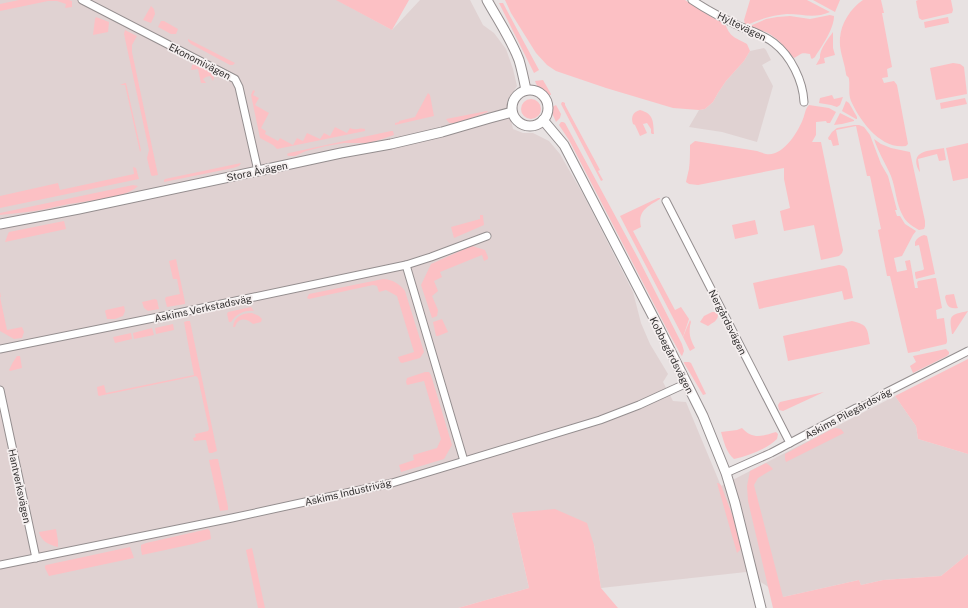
<svg xmlns="http://www.w3.org/2000/svg" width="968" height="608" font-family="'Public Sans',sans-serif">
  <rect width="100%" height="100%" fill="#e8e2e2"/>
  <!-- built -->
  <g fill="#e0d2d2">
    <polygon points="0,0 337,0 392,30 420,0 470,0 483,25 494,33 506,49 513,69 517,86 510,97 507,101 513,129 523,133 533,133 549,141 560,154 584,196 633,292 641,323 650,344 668,374 663,382 673,401 686,402 721,486 895,396 916,426 918,439 968,454 968,554 941,576 883,580 861,585 859,580 783,597 746,572 601,588 594,545 512,513 529,588 458,608 0,608"/>
    <polygon points="764,48 766,50 771,60 762,65 773,86 757,142 722,132 689,127 699,110 705,109 713,102 718,93 726,81 744,61 750,51"/>
  </g>
  <!-- green -->
  <g fill="#fcc0c4">
    <polygon points="19,0 69,0 72,1 72,7 65,8 66,4 57,1 48,1 0,11 0,4"/>
    <polygon points="336,0 409,0 392,30"/>
    <path d="M505,0H685L713,18L725,23C730,38 735,37 747,44L750,51L744,61L726,81L718,93L713,102L705,109L699,110L673,108L606,88L556,71L547,65L536,53L511,13Z"/>
    <path d="M750,0H807L830,12C814,19 803,14 787,14C773,15 760,19 747,25L745,24L744,20Z"/>
    <polygon points="813,0 840,0 835,12"/>
    <path d="M863,0H881L884,13H882L892,67L887,69L888,77L882,78L884,83L894,81L897,85L908,144L906,146C881,150 860,121 851,101C848,94 850,86 849,79C848,75 847,78 846,74C846,73 845,69 845,68C843,58 839,49 840,38C841,23 851,8 863,0Z"/>
    <polygon points="918,0 951,0 953,10 952,13 922,20 919,18 916,1"/>
    <polygon points="499,3 503,3 504,5 539,70 534,73"/>
    <polygon points="151,6 154,9 155,14 151,23 143,20"/>
    <path d="M830,15L834,16C834,29 822,46 815,57L812,59L811,58L810,54C800,52 802,54 794,58L793,57C785,48 779,39 768,33C762,30 755,30 750,26L766,19L777,17L790,16L810,19Z"/>
    <polygon points="96,17 109,22 108,32 93,35 95,19"/>
    <polygon points="948,17 949,23 925,28 924,22"/>
    <polygon points="161,21 164,21 178,29 176,34 171,34 158,27"/>
    <polygon points="125,30 137,36 132,45 132,52 158,175 152,176 151,175 147,158 149,150 124,34"/>
    <path d="M833,32V48L835,55L824,58L825,63L816,65L820,58C819,49 829,38 833,32Z"/>
    <polygon points="188,39 235,63 233,65 230,65 191,44 188,41"/>
    <polygon points="953,63 960,64 964,67 967,94 936,100 930,68"/>
    <polygon points="195,64 215,74 213,81 210,76 206,77 203,79 206,83 201,83 198,69 191,70 192,65"/>
    <path d="M543,80L551,94V95C544,95 537,88 535,81Z"/>
    <polygon points="125,83 126,83 141,150 140,152 133,154 140,152 125,85 120,85"/>
    <path d="M253,90L255,91L253,95L259,98L255,105L269,113L261,128L266,131L265,134L278,141L280,138L293,145L297,138L303,141L307,133L320,139L324,133L330,136L335,127L347,133L350,128C357,131 359,127 365,129V131L277,149L273,145L260,138L251,95Z"/>
    <polygon points="428,93 430,95 434,116 395,125 395,123 399,122 399,121 415,117"/>
    <polygon points="832,95 834,99 843,97 840,105 837,107 831,105 819,103 820,98"/>
    <polygon points="965,98 967,104 941,109 940,103"/>
    <circle cx="531" cy="109" r="10"/>
    <polygon points="846,101 849,103 857,117 857,119 856,119 842,111"/>
    <polygon points="562,102 563,102 565,103 565,105 600,170 598,171 603,180 601,181 561,104"/>
    <polygon points="556,105 561,114 560,118 556,122 552,113 552,107"/>
    <path d="M809,105L829,108L836,112L830,123H827L826,121L816,122V135L812,142H821L843,250L842,253L839,256L821,260L814,225L784,231L780,211L790,208L784,179V168L698,185L689,184L686,182C687,177 688,173 689,169C690,161 690,153 690,145L695,141L757,151C760,152 763,153 766,154C783,157 798,132 803,119C805,114 805,109 809,105Z"/>
    <path d="M640,110C654,114 653,121 654,134H652L651,133V129L647,123L643,124L642,122L647,133L640,136L635,125L633,124C631,118 632,112 640,110Z"/>
    <path d="M487,111L488,112C481,114 457,124 451,123C448,123 448,121 446,119Z"/>
    <polygon points="840,113 854,120 854,121 842,124 834,125"/>
    <polygon points="561,122 563,122 565,123 638,258 682,344 684,351 682,356 681,355 670,335 569,140 559,125"/>
    <polygon points="854,125 859,125 864,127 870,135 881,164 888,176 897,210 895,210 897,216 900,216 905,224 916,231 913,235 902,256 894,258 897,272 907,270 905,261 910,260 915,288 918,288 917,283 918,281 934,278 936,278 942,308 936,310 937,319 944,318 947,340 947,342 946,344 920,350 920,351 908,353 890,276 887,276 878,230 881,229 870,176 867,176 856,126 836,130 839,145 833,146 831,140 829,140 828,138 832,132 837,128"/>
    <polygon points="391,131 393,131 394,135 379,140 368,143 344,143 326,146 306,151 295,156 288,156 287,154 289,153"/>
    <path d="M874,139L881,144L891,148L910,152L925,221V226L924,229L919,230C912,226 906,222 903,216C896,204 896,189 891,176C886,164 878,152 874,139Z"/>
    <polygon points="968,143 968,178 953,181 946,148"/>
    <path d="M944,148L946,160L939,161L937,154L918,159L920,172L919,171C909,150 929,151 944,148Z"/>
    <polygon points="241,163 239,166 233,168 164,182 164,180 165,179"/>
    <polygon points="133,167 136,168 139,179 0,208 0,196 58,183 60,190 134,174"/>
    <path d="M133,185L138,186C126,198 93,200 76,203C66,204 56,207 46,209C31,212 15,213 0,215V213Z"/>
    <path d="M658,198H660V199C649,206 637,210 641,227L633,231L675,310L681,307L689,319L683,337L620,216Z"/>
    <polygon points="480,215 483,215 483,216 484,225 454,238 451,227 480,219"/>
    <polygon points="755,220 758,234 735,239 732,225"/>
    <polygon points="64,221 66,229 5,242 8,234 9,232"/>
    <path d="M924,235L927,236L935,274L916,279L915,274V272L923,270L924,269L919,245L915,246V242C917,238 920,236 924,235Z"/>
    <polygon points="472,246 485,250 488,257 488,259 484,261 482,255 440,272 442,277 434,281 438,291 432,296 438,310 437,316 432,318 421,285 431,264 467,248"/>
    <polygon points="176,259 185,302 185,304 167,307 165,299 166,297 180,294 177,279 173,279 169,261"/>
    <polygon points="839,265 844,266 847,269 853,298 844,300 842,291 759,309 753,283"/>
    <path d="M383,279C392,279 400,284 405,291L424,352L420,358L402,363L400,362L398,357L414,352L397,296L386,290L379,292L377,286L373,285L309,299L307,298L309,294Z"/>
    <polygon points="0,292 1,297 0,297 7,330 22,327 24,332 22,338 14,339 0,331"/>
    <path d="M954,294L957,306L958,308C948,309 947,306 945,297L946,295Z"/>
    <polygon points="155,299 157,300 159,309 148,311 144,308 142,302"/>
    <polygon points="124,306 125,311 123,316 115,319 107,319 105,311 106,310"/>
    <path d="M251,307L254,311C243,310 237,314 231,322H229L227,314L228,312Z"/>
    <path d="M968,311L953,334H952C949,315 949,315 968,311Z"/>
    <path d="M712,312H716L718,315C718,321 712,323 708,326L700,322L704,316Z"/>
    <path d="M252,313L259,316L262,319L261,322L253,324C247,318 238,317 235,327H233C234,317 242,313 252,313Z"/>
    <polygon points="442,319 448,332 438,336 436,336 433,322"/>
    <path d="M690,320L691,322C688,332 690,339 695,348L690,351L683,337Z"/>
    <polygon points="187,321 190,321 217,451 212,453 209,453 206,440 204,440 194,441 193,438 196,437 195,434 208,431 209,429 198,378 196,376 99,396 98,395 97,387 104,385 106,393 194,375 184,322"/>
    <path d="M852,321C869,325 867,329 870,344L788,361L783,336Z"/>
    <polygon points="173,324 174,330 156,334 155,328"/>
    <polygon points="152,328 154,335 134,339 133,333"/>
    <polygon points="131,333 132,339 115,343 113,337"/>
    <polygon points="946,349 949,352 949,354 947,356 913,373 910,366 916,362 913,356"/>
    <polygon points="17,356 20,356 22,368 10,371 9,370 13,362"/>
    <polygon points="968,359 968,454 918,439 916,426 895,396"/>
    <polygon points="684,362 689,362 691,363 706,394 703,395 684,363"/>
    <polygon points="425,372 429,372 431,375 452,445 444,459 401,472 399,465 414,460 413,455 437,448 441,439 424,381 407,385 406,382 407,378"/>
    <polygon points="824,392 783,411 779,410 778,405 780,402"/>
    <path d="M742,428C753,440 762,436 776,432L778,434L777,439C767,449 748,456 734,459C726,452 724,442 721,432L737,430Z"/>
    <polygon points="836,428 841,429 844,433 786,462 785,459 785,454 832,429"/>
    <polygon points="215,459 218,459 228,507 228,510 220,511 209,460"/>
    <polygon points="766,463 769,465 773,469 758,478 754,485 783,597 859,580 861,585 883,580 941,576 968,554 968,608 773,608 748,501 747,486 750,471"/>
    <path d="M717,483H718L721,485C725,496 742,538 741,548C740,551 739,551 737,553Z"/>
    <polygon points="555,509 587,523 594,545 601,588 618,608 458,608 529,588 512,513"/>
    <path d="M56,529L58,541V547C49,545 41,541 39,532Z"/>
    <polygon points="208,529 210,531 211,539 193,544 142,555 141,550 141,545 146,543"/>
    <polygon points="130,547 134,558 49,576 45,568 45,566 46,565"/>
    <polygon points="252,548 265,608 258,608 246,550"/>
  </g>
  <g fill="none" stroke-linecap="round" stroke-linejoin="round">
    <defs>
      <g id="minor">
        <polyline points="82,0 235,79 239,87 258,171"/>
        <path d="M692,0C707,10 724,19 741,27C752,31 764,35 774,43C791,56 803,81 804,102"/>
        <polyline points="666,201 790,443"/>
        <polyline points="406,265 464,461"/>
        <polyline points="0,349 188,311 406,265 431,257 487,236"/>
        <polyline points="0,390 36,558"/>
        <polyline points="726,473 771,453 856,408 866,405 883,394 968,351"/>
        <polyline points="0,565 232,518 392,483 600,420 639,405 687,383"/>
      </g>
      <g id="tertiary">
        <path d="M487,0C498,20 511,39 519,60C522,70 524,80 526,90"/>
        <circle cx="530" cy="108" r="18"/>
        <polyline points="543,120 564,145 659,328 703,416 726,473 735,503 761,608"/>
        <polyline points="0,224 79,209 258,171 341,153 391,144 442,132 490,118 512,112"/>
      </g>
    </defs>
    <!-- minor casing -->
    <use href="#minor" stroke="#948e8f" stroke-width="9"/>
    <!-- tertiary casing -->
    <use href="#tertiary" stroke="#948e8f" stroke-width="11"/>
    <!-- minor -->
    <use href="#minor" stroke="#fff" stroke-width="7"/>
    <!-- tertiary -->
    <use href="#tertiary" stroke="#fff" stroke-width="9"/>
  </g>
  <g text-anchor="middle" dominant-baseline="central" stroke-width="3.5" stroke-linejoin="round" paint-order="stroke">
    <!-- street labels -->
    <g font-size="10" fill="#333131" stroke="#f5efef">
      <text transform="translate(742 26) rotate(26)">Hyltevägen</text>
      <text transform="translate(200 61) rotate(27)">Ekonomivägen</text>
      <text transform="translate(257 171) rotate(-12)">Stora Åvägen</text>
      <text transform="translate(203 308) rotate(-12)">Askims Verkstadsväg</text>
      <text transform="translate(728 322) rotate(63)">Nergårdsvägen</text>
      <text transform="translate(672 355) rotate(63)">Kobbegårdsvägen</text>
      <text transform="translate(848 413) rotate(-28)">Askims Pilegårdsväg</text>
      <text transform="translate(20 486) rotate(78)">Hantverksvägen</text>
      <text transform="translate(348 492) rotate(-13)">Askims Industriväg</text>
    </g>
  </g>
</svg>
